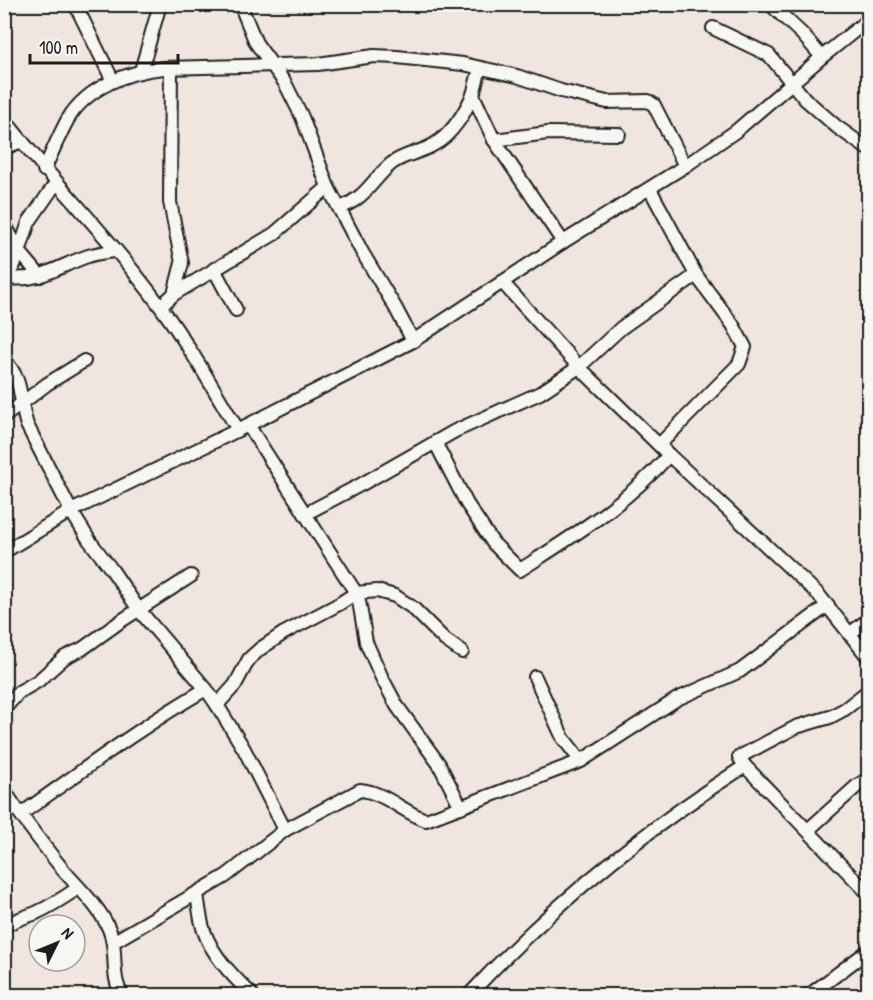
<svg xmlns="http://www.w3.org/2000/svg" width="873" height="1000" font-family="'Patrick Hand',sans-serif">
  <rect width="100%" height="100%" fill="#f1e5e0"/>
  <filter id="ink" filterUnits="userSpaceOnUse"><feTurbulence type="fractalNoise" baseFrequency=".0167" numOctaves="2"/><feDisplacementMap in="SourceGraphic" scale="12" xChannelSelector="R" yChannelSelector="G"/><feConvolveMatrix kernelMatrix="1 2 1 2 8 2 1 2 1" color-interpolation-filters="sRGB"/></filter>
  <g filter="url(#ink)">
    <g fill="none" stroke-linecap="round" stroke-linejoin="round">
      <defs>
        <g id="minor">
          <polyline points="75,4 113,81"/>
          <polyline points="240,4 256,43 285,83 302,117 328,187 362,252 395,307 413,341"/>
          <polyline points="770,4 802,34 822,57"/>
          <polyline points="713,28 769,55 805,99 837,127 868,149"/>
          <polyline points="171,68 170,202 182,263 174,294"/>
          <polyline points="480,68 473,95 494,140 563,242"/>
          <polyline points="141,71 160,4"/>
          <path d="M4,119C54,183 112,240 160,306C189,345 213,388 238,430"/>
          <polyline points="494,140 548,133 619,134"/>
          <polyline points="4,148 22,141"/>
          <path d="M44,170C52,153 59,135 68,119C87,87 129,71 164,68L318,64L374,56L397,57L463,64L517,76L561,91L607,102L648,101L654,105L685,166"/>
          <polyline points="650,189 696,275 733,325 745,347 739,364 659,445"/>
          <path d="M340,208C367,197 371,181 391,164C403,154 420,153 433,145C452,135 464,114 473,95"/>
          <polyline points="4,223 19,251 40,276"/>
          <polyline points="214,269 236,310"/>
          <path d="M10,278C39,282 61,265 88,256C97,253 107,252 116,251"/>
          <polyline points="502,282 579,367 669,455 818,594 868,657"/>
          <polyline points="4,287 17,258 29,222 56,183"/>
          <polyline points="161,306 174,294 274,234 328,187"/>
          <path d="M4,360C24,379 19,402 27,425L71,511L89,540L112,570L139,610L206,689L217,705L244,749L285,830"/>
          <polyline points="4,417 47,384 84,361"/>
          <polyline points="248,425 356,593 359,601 366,642 382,678 397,706 439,764 461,807"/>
          <path d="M435,442L467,504L493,543L520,570C573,536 627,503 669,455"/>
          <polyline points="305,514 362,484 455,431 540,393 579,367 621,328 696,275"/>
          <polyline points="4,552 71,511 238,430 413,341 563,242 685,166 736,131 822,57 868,20"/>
          <polyline points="849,634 868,620"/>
          <polyline points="535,677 563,738 581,761"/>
          <polyline points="868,691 845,709 830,717 796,727 739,757 745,766 868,893"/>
          <polyline points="217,705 235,685 249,659 260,649 284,633 339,604 356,593 377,591 395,596 413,608 445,640 462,652"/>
          <polyline points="4,709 19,692 38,681 65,657 82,649 121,621 191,576"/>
          <path d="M4,790C22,818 43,845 64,871C80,889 100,908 109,929C119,951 109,976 123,996"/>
          <path d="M21,814C82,771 142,726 206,689"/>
          <polyline points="808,830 858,785 868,779"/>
          <path d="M197,894C199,906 200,920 204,931C213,957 234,977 253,996"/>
          <path d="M4,926C15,920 25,917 36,913C51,906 65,897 78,888"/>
          <path d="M113,942L226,876L285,830L360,790C384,792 403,812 426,820L581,761L677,699L740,671L828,605"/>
          <path d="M468,996C550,907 643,831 745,766"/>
          <polyline points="808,996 868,951"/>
        </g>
      </defs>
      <!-- minor casing -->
      <use href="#minor" stroke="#1c1c1c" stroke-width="16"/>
      <!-- minor -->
      <use href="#minor" stroke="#f6f6f2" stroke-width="12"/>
    </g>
  </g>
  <!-- margin -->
  <rect width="873" height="1000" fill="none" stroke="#f6f6f2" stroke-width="24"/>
  <rect x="12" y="12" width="849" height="976" fill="none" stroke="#1c1c1c" stroke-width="2" filter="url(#ink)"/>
  <!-- north arrow -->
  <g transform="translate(57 943) rotate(47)"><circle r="28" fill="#f6f6f2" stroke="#9f9f9c" stroke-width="1.5"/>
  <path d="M0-4.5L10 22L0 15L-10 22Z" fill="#1c1c1c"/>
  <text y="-9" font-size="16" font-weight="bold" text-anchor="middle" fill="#1c1c1c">N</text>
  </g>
  <!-- scale -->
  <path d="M30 54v9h148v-9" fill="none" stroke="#1c1c1c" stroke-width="3"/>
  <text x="39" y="54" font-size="18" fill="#1c1c1c" stroke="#f6f6f2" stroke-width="4.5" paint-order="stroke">100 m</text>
</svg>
